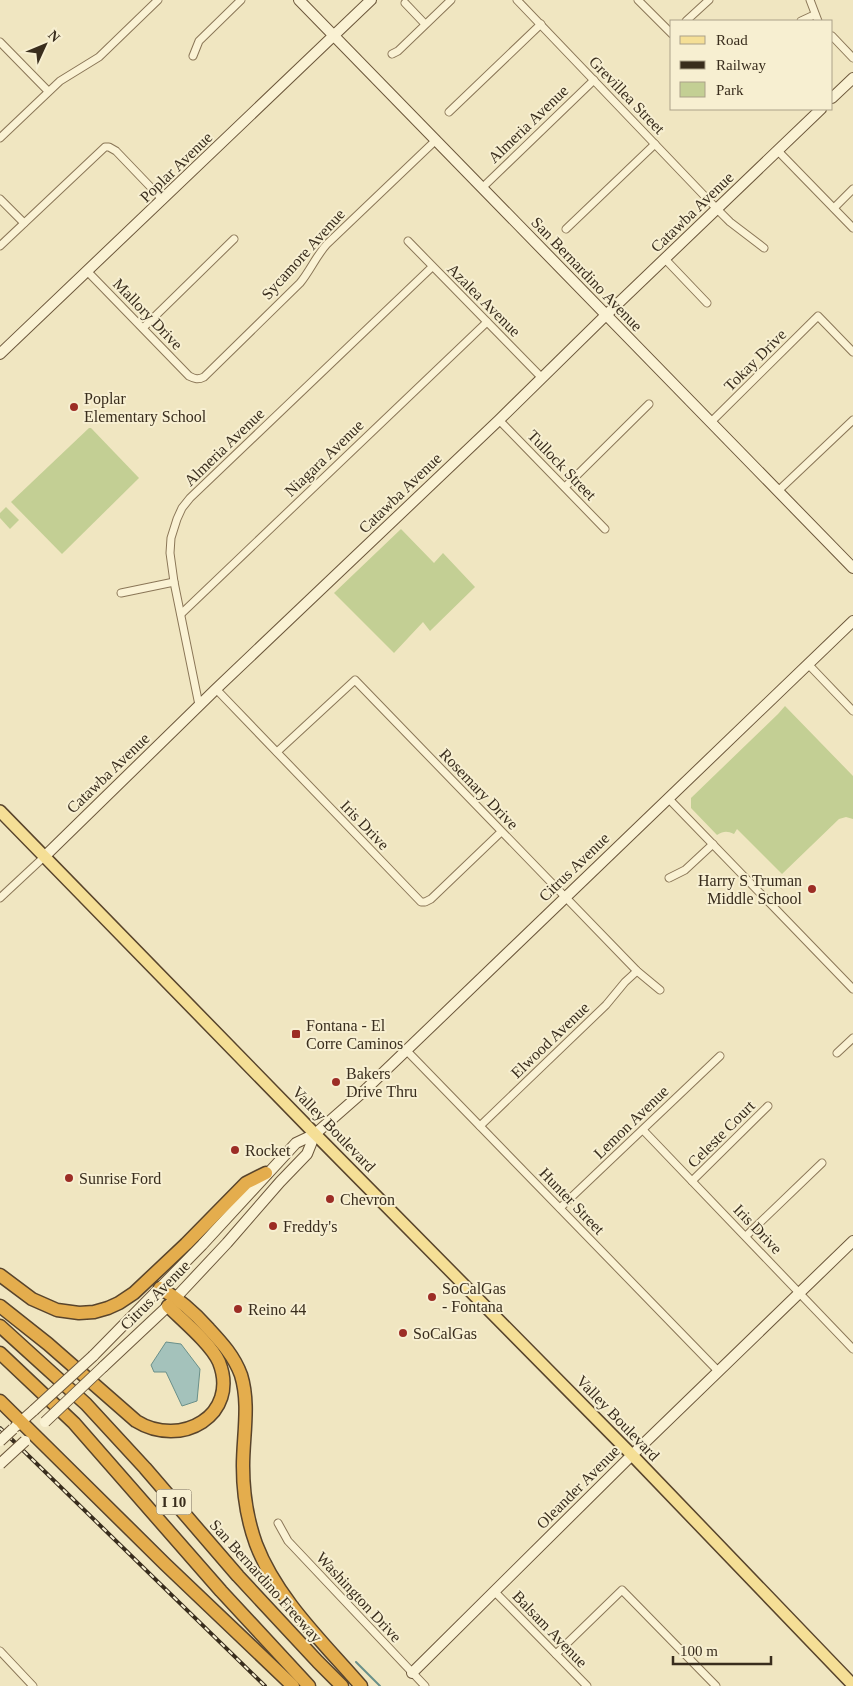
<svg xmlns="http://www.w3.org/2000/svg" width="853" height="1686" font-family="Georgia,serif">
  <rect width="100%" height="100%" fill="#f0e6c1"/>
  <!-- green -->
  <g fill="#c3cf94">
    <polygon points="89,428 91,428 139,478 62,554 11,502"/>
    <polygon points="6,507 19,520 10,529 0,518 0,513"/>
    <polygon points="401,529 434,563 443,553 475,587 430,631 423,622 394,653 334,593"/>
    <path d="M785,706L853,776V819L846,817L839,819L782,874L737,829L734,834C727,831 724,831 717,835L691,808V798L778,714Z"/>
  </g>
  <!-- water -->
  <polygon fill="#a4c2bb" stroke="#6a908a" points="166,1342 181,1344 200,1369 197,1401 182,1406 166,1372 154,1372 151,1365"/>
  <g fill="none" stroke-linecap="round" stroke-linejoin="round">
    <!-- stream -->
    <polyline stroke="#6a908a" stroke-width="2" points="356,1662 380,1686"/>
    <defs>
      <g id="street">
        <polyline points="517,0 717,209 730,222 764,248"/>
        <polyline points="638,0 672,34"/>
        <polyline points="810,0 818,21"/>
        <polyline points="405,3 425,24"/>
        <polyline points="686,21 709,0"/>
        <polyline points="801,21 814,15"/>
        <polyline points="832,36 853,58"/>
        <polyline points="0,42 48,91"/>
        <polyline points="392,54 398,51 451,0"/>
        <polyline points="193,56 199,41 241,0"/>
        <polyline points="449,112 541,24"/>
        <polyline points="0,138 60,81 99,57 158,0"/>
        <polyline points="777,150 853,228"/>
        <polyline points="482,188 594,80"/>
        <polyline points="0,199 24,223"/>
        <polyline points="834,208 853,189"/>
        <polyline points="566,229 655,144"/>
        <polyline points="408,241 542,378"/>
        <polyline points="0,246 105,147 109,147 116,151 163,200"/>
        <polyline points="665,259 707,303"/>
        <path d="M88,272L189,376C195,379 198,380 204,377L300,283C310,271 316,256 327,244L436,140"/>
        <polyline points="143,328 234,239"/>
        <polyline points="499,420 605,529"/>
        <polyline points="711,422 818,316 853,352"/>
        <polyline points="565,487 649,404"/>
        <polyline points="778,491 853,420"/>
        <polyline points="121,593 174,582"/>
        <polyline points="181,614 487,322"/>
        <polyline points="808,664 853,711"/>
        <polyline points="216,689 421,902 425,902 431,899 501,832"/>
        <polyline points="199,705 174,582 170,553 171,538 177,519 182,508 190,498 432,267"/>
        <polyline points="277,752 355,680 637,971 660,990"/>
        <polyline points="668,798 853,989"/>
        <polyline points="669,878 685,870 713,844"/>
        <polyline points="0,898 44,857"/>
        <polyline points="406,1050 719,1372"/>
        <polyline points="837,1053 853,1038"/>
        <polyline points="480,1126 606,1005 625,982 637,971"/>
        <polyline points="643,1130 853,1349"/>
        <polyline points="692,1181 768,1106"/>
        <polyline points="560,1208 720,1056"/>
        <polyline points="746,1236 822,1163"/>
        <polyline points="278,1523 288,1541 425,1686"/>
        <polyline points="494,1591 587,1686"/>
        <polyline points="0,1651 33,1686"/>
        <polyline points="556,1654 622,1590 716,1686"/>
      </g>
      <g id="secondary">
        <polyline points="299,0 853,568"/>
        <polyline points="832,98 853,78"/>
        <polyline points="0,354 371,0"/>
        <polyline points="44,857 216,689 499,420 606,315 821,109"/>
        <polyline points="93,1356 202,1245 296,1143 315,1134 364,1091 853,621"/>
        <polyline points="103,1367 168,1306 227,1243 280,1182 307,1154 315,1134"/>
        <polyline points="16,1426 34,1410"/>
        <polyline points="412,1673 632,1455 853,1241"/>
      </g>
      <polyline id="primary" points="0,811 315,1134 632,1455 853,1685"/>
      <g id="highway">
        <polyline points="0,1275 32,1299 57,1310 79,1313 94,1312 108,1308 119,1303 134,1293 186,1244 246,1183 266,1173"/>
        <path d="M160,1288C179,1299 194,1312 209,1329C222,1343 234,1356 241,1375C250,1404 243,1436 243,1466C243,1492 247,1519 256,1544C277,1599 323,1642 361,1686"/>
        <path d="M0,1306L48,1344L136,1421C181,1449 240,1415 219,1362C211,1344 182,1320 168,1306"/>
        <polyline points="0,1326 86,1404 145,1468 238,1576 318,1662 342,1686"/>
        <polyline points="0,1353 74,1423 221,1591 309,1686"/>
        <polyline points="0,1401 165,1564 293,1686"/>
      </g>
    </defs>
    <!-- street casing -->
    <use href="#street" stroke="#8a7657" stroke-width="9"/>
    <!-- secondary casing -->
    <use href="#secondary" stroke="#6c573b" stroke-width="12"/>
    <!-- primary casing -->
    <use href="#primary" stroke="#58442c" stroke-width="14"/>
    <!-- highway casing -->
    <use href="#highway" stroke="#58442c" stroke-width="15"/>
    <!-- street -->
    <use href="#street" stroke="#faf2d4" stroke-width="7"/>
    <!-- secondary -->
    <use href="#secondary" stroke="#faf2d4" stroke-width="10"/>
    <!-- primary -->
    <use href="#primary" stroke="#f5df96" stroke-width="11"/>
    <!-- highway -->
    <use href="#highway" stroke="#e4ad4d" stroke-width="12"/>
    <defs>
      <polyline id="rail" points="0,1428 265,1686"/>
    </defs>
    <!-- rail casing -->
    <use href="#rail" stroke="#392d1d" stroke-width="4"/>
    <!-- rail -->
    <use href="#rail" stroke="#f7efd1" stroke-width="2" stroke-dasharray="5.5" stroke-linecap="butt"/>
    <defs>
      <g id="secondary-bridge">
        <polyline points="34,1410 93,1356"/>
        <polyline points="45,1422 103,1367"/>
        <polyline points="0,1441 13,1429"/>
        <polyline points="0,1464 25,1441"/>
      </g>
    </defs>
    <!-- secondary-bridge casing -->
    <use href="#secondary-bridge" stroke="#6c573b" stroke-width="12" stroke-linecap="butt"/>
    <!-- secondary-bridge -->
    <use href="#secondary-bridge" stroke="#faf2d4" stroke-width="10"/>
  </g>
  <!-- markers -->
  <g fill="#9c2d25" stroke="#f7efd1" stroke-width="2">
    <circle cx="74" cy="407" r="5"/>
    <circle cx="812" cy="889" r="5"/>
    <rect x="291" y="1029" width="10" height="10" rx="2.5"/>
    <circle cx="336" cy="1082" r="5"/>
    <circle cx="235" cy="1150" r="5"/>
    <circle cx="69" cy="1178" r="5"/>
    <circle cx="330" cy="1199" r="5"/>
    <circle cx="273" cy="1226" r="5"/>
    <circle cx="432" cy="1297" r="5"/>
    <circle cx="238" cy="1309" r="5"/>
    <circle cx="403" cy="1333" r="5"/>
  </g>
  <g text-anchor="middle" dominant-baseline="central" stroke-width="4" stroke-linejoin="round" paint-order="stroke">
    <!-- shield labels -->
    <rect fill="#f7efd1" stroke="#726753" stroke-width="1" x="156.5" y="1489.5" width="35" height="25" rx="4"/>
    <g font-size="15" font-weight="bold" fill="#392d1d">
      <text x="174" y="1502">I 10</text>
    </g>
    <!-- street labels -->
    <g font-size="16" fill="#392d1d" stroke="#f7efd1">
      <text transform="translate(627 95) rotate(46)">Grevillea Street</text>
      <text transform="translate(528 124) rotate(-44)">Almeria Avenue</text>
      <text transform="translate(176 167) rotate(-44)">Poplar Avenue</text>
      <text transform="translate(692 212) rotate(-44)">Catawba Avenue</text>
      <text transform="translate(303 254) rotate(-48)">Sycamore Avenue</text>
      <text transform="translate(587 274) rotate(46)">San Bernardino Avenue</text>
      <text transform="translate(484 300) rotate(45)">Azalea Avenue</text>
      <text transform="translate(148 314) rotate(46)">Mallory Drive</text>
      <text transform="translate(755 360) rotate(-45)">Tokay Drive</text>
      <text transform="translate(224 447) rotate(-44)">Almeria Avenue</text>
      <text transform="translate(324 458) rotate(-44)">Niagara Avenue</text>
      <text transform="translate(562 465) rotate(46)">Tullock Street</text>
      <text transform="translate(400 493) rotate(-44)">Catawba Avenue</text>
      <text transform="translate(108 773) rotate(-44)">Catawba Avenue</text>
      <text transform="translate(479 789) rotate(46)">Rosemary Drive</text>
      <text transform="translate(365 825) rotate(46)">Iris Drive</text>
      <text transform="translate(574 867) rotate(-44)">Citrus Avenue</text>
      <text transform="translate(550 1040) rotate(-44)">Elwood Avenue</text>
      <text transform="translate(631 1122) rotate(-44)">Lemon Avenue</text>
      <text transform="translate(334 1129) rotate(46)">Valley Boulevard</text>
      <text transform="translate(721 1134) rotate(-45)">Celeste Court</text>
      <text transform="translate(572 1201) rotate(46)">Hunter Street</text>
      <text transform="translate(758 1229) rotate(46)">Iris Drive</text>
      <text transform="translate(155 1295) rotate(-45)">Citrus Avenue</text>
      <text transform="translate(618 1418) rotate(46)">Valley Boulevard</text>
      <text transform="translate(578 1487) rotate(-45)">Oleander Avenue</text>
      <text transform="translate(266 1581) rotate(48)">San Bernardino Freeway</text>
      <text transform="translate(359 1597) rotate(47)">Washington Drive</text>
      <text transform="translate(550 1629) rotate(46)">Balsam Avenue</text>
    </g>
    <!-- poi labels -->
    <g font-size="16" fill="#392d1d" stroke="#f7efd1" text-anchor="start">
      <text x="84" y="398">Poplar<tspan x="84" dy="18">Elementary School</tspan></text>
      <text x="802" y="880" text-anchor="end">Harry S Truman<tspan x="802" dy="18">Middle School</tspan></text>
      <text x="306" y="1025">Fontana - El<tspan x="306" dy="18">Corre Caminos</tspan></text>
      <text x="346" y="1073">Bakers<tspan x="346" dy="18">Drive Thru</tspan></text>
      <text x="245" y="1150">Rocket</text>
      <text x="79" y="1178">Sunrise Ford</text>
      <text x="340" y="1199">Chevron</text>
      <text x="283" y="1226">Freddy's</text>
      <text x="442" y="1288">SoCalGas<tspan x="442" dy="18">- Fontana</tspan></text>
      <text x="248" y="1309">Reino 44</text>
      <text x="413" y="1333">SoCalGas</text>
    </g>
  </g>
  <!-- legend -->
  <rect x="670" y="20" width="162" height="90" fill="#f7efd1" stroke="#aba189"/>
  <rect x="680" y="36" width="25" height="8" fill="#f5df96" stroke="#aba189"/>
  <text x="716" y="45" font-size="15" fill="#392d1d">Road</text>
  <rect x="680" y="61" width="25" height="8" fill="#392d1d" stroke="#aba189"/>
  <text x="716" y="70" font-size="15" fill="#392d1d">Railway</text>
  <rect x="680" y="82" width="25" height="15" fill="#c3cf94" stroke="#aba189"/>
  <text x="716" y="95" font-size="15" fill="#392d1d">Park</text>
  <!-- north arrow -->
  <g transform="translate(45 45) rotate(46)" stroke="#f7efd1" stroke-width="4" paint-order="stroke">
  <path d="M0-4L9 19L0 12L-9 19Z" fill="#392d1d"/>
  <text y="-8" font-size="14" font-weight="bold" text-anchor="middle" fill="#392d1d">N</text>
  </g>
  <!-- scale -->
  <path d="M673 1656v8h98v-8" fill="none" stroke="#392d1d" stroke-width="2.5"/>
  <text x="680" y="1656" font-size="15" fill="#392d1d" stroke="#f7efd1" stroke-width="4" paint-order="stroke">100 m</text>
</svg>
